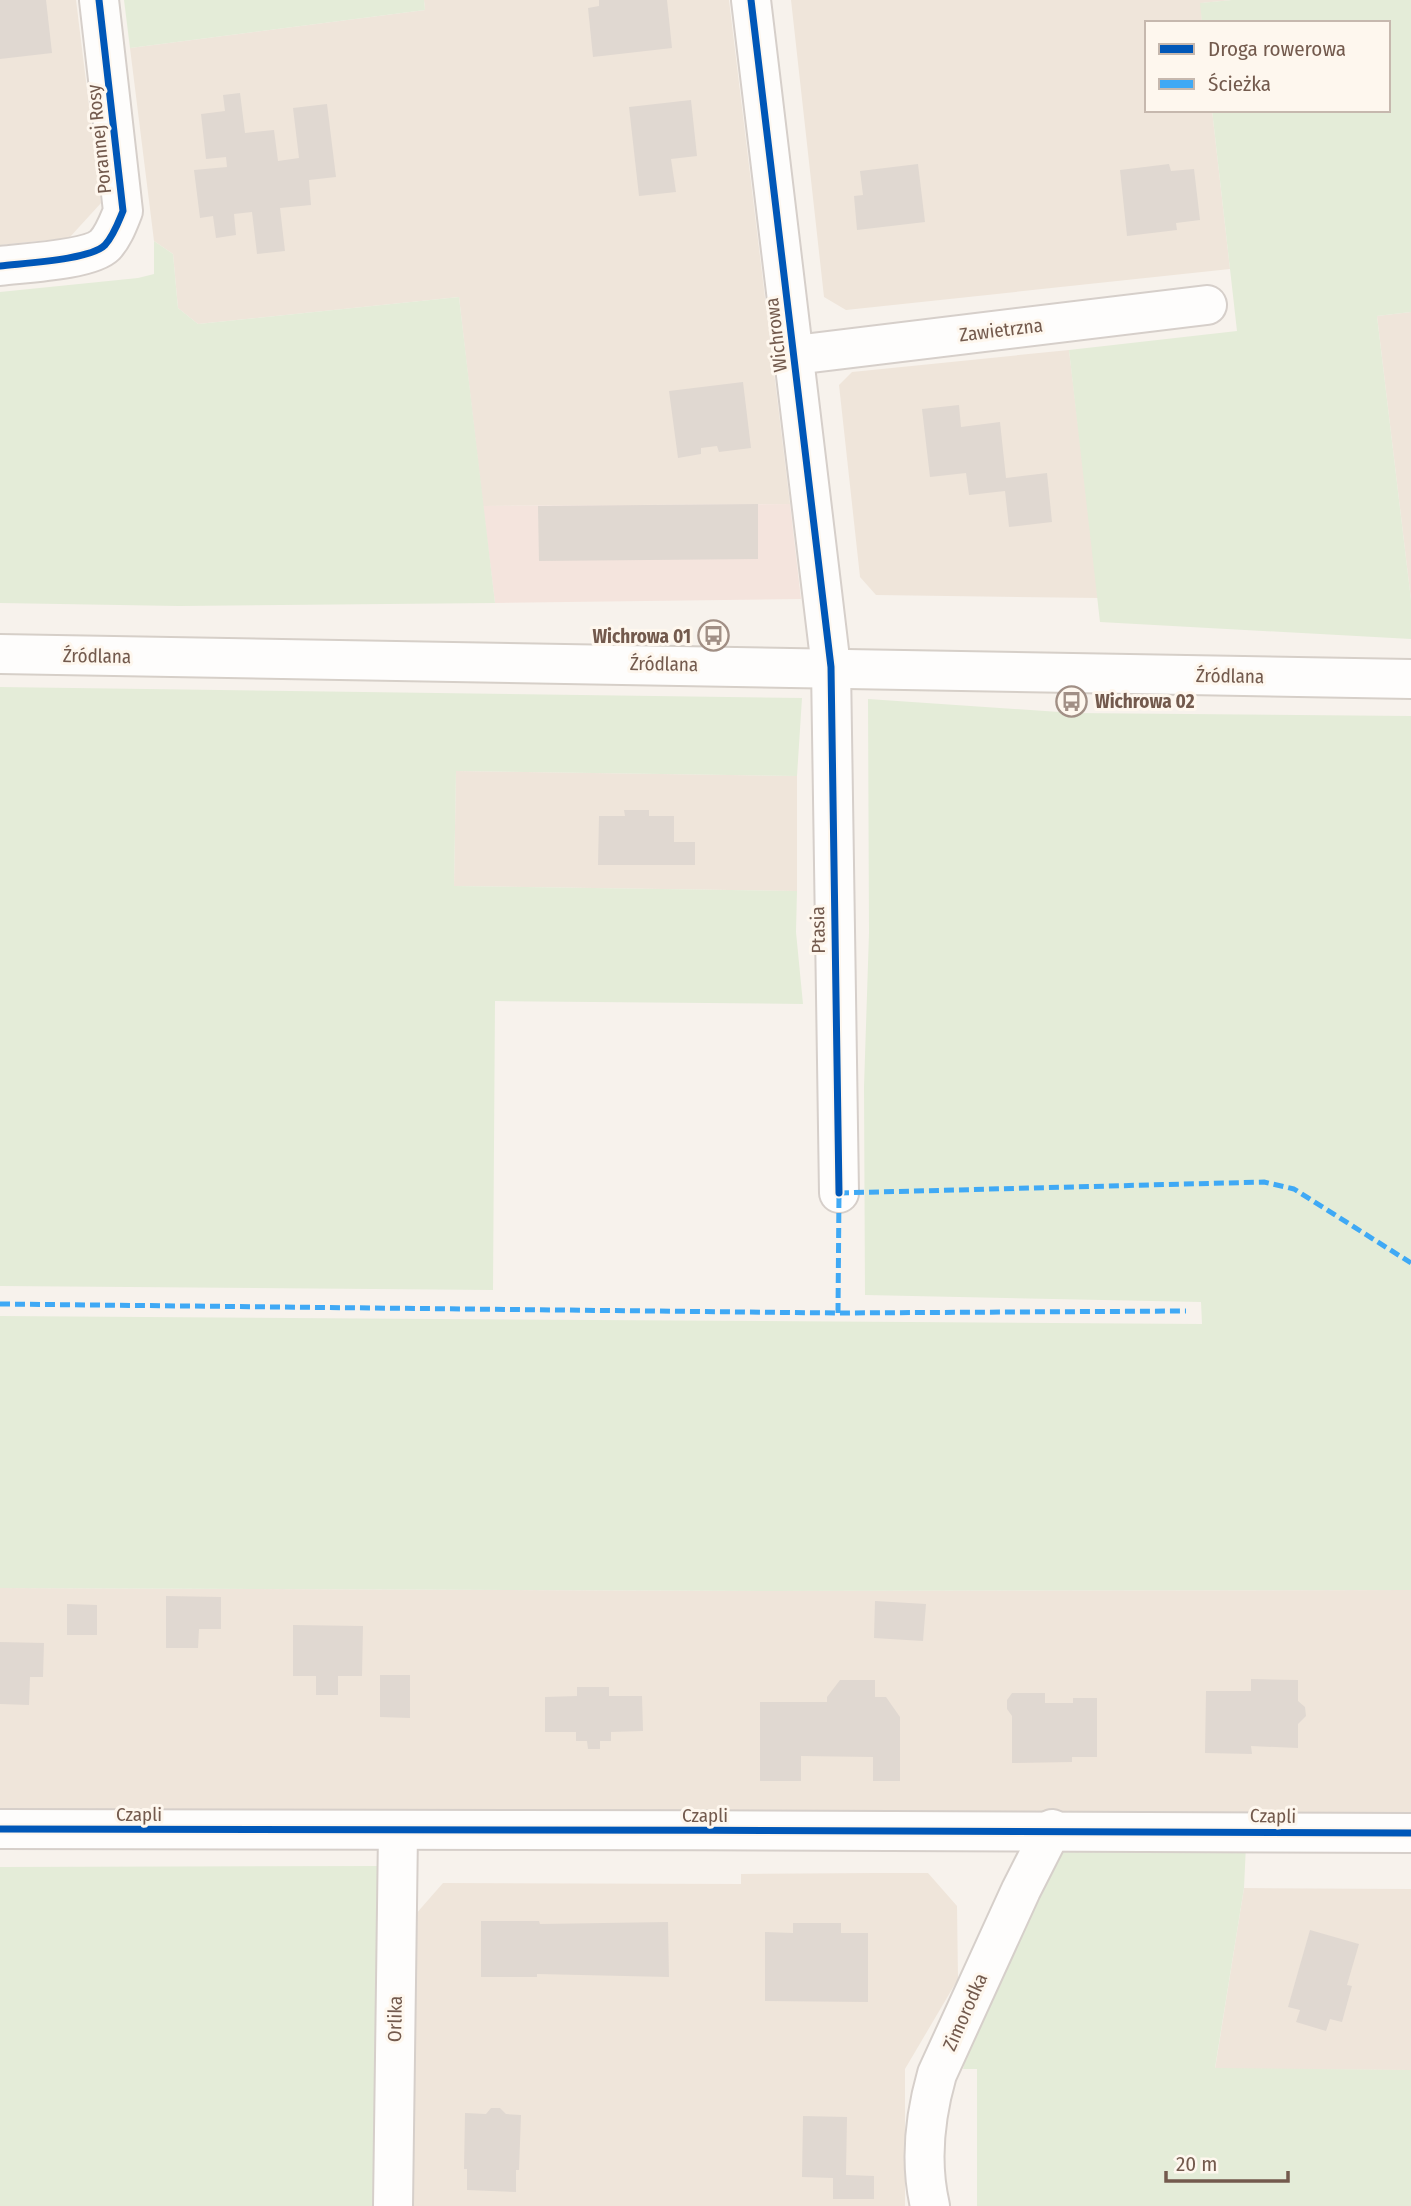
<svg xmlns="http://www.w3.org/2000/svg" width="1411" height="2206" font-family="'Fira Sans Condensed',sans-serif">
  <rect width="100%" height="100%" fill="#f7f2ec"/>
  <!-- residential -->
  <g fill="#efe5da">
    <polygon points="0,0 76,0 101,203 69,238 0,245"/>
    <polygon points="424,0 729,0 790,504 483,506 459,297 198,324 178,308 173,254 154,241 130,48 425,10"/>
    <polygon points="791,0 1232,0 1201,3 1202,23 1147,23 1147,110 1212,110 1230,269 846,310 824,297"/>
    <polygon points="1411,312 1411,600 1377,316"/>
    <polygon points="1069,350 1099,598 876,595 860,577 839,385 852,372"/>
    <polygon points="456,771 797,776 797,891 454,886"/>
    <polygon points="0,1588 765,1591 1411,1590 1411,1813 0,1809"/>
    <polygon points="875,1873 928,1873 957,1906 958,1979 905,2069 905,2206 414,2206 415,1915 443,1883 741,1884 741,1874"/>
    <polygon points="1244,1888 1411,1889 1411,2070 1215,2069"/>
  </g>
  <!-- commercial -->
  <polygon fill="#f4e4dd" points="790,504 801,599 495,603 483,506"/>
  <!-- green -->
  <g fill="#e4ecd8">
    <polygon points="124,0 424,0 425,10 130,48"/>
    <polygon points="1232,0 1411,0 1411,312 1377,316 1411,600 1411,639 1100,622 1069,350 1237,331 1212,110 1388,110 1388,23 1202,23 1200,3"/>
    <polygon points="154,241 173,254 178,308 198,324 459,297 495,603 179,606 0,603 0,292 138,278 154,274"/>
    <polygon points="0,687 802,698 797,776 456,771 454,886 797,891 796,932 803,1004 495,1001 493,1290 0,1286"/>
    <polygon points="868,699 1074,713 1411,716 1411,1590 765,1591 0,1588 0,1316 1202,1324 1201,1302 865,1295 864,1087 869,933"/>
    <polygon points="1078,1844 1246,1845 1244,1888 1215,2068 1411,2070 1411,2206 977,2206 977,2069 963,2069 975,2024 1056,1853"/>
    <polygon points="379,1866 378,2206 0,2206 0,1867"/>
  </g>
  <!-- building -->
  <g fill="#e0d8d1">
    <polygon points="0,0 46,0 52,53 0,59"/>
    <polygon points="599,0 667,0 672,48 593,57 588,8 599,6"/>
    <polygon points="240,93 245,133 274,130 278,161 299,158 293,108 327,104 336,177 309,180 311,205 280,208 285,251 257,254 252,212 234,214 236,235 216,238 213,216 200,218 194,170 227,167 226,157 206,159 201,114 225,111 223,95"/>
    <polygon points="691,100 697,156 671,159 676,192 639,196 629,107"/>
    <polygon points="918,164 925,222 857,230 854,196 863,195 860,171"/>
    <polygon points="1169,164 1171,171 1194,169 1200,220 1176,223 1177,230 1127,236 1120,170"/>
    <polygon points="743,382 751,448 719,452 717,446 701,448 701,454 678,458 669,391"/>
    <polygon points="959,405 961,427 1000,422 1006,478 1047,473 1052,522 1009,527 1005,491 969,495 966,473 930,477 922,409"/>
    <polygon points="758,504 758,559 539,561 538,506"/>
    <polygon points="624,810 649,810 649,816 674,816 674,842 695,842 695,865 598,865 599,816 625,816"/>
    <polygon points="166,1596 221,1597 221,1629 199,1629 198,1648 166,1648"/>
    <polygon points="875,1601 926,1604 923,1641 874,1638"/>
    <polygon points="67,1604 97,1605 97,1635 67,1635"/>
    <polygon points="293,1625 363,1626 362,1676 338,1676 338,1695 316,1695 316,1676 293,1676"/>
    <polygon points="0,1642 44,1643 43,1677 30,1677 29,1705 0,1704"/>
    <polygon points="380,1675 410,1675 410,1718 380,1717"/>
    <polygon points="1251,1679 1298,1680 1298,1701 1305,1707 1306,1716 1298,1724 1298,1748 1251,1746 1252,1754 1205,1753 1206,1691 1251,1691"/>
    <polygon points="840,1680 875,1680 875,1697 886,1697 900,1717 900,1781 873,1781 873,1757 801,1756 801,1781 760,1781 760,1702 827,1702 827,1697"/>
    <polygon points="577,1687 609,1687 609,1696 642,1696 643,1731 611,1732 611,1741 600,1741 600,1749 588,1749 587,1741 576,1741 576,1732 545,1732 545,1697 577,1696"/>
    <polygon points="1012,1693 1045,1693 1045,1703 1073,1703 1073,1698 1097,1698 1097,1757 1072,1757 1072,1762 1012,1763 1012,1716 1007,1709 1007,1700"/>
    <polygon points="481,1921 539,1921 540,1924 668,1922 669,1977 537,1974 537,1977 481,1977"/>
    <polygon points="793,1923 841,1923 841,1933 868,1933 868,2002 765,2001 765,1932 793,1933"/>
    <polygon points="1310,1930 1359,1944 1347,1985 1352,1986 1342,2022 1330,2019 1326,2031 1296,2022 1300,2010 1288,2007"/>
    <polygon points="491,2108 500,2108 506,2114 521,2115 519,2170 516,2170 516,2192 467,2190 467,2169 464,2169 465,2113 486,2114"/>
    <polygon points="803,2116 847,2117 846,2175 874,2176 874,2199 833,2199 833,2178 802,2177"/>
  </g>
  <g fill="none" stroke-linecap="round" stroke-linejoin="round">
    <defs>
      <g id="minor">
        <polyline points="751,0 831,667 839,1193"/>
        <path d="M0,266C24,263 90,260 105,245C114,235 118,223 123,211L99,0"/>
        <polyline points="795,355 1207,305"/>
        <path d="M0,1829C470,1832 941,1828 1411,1833"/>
        <polyline points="393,2206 398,1832"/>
        <path d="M930,2206C920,2163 925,2116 937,2074L1021,1890L1052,1829"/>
      </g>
      <polyline id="secondary" points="0,654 1411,679"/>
    </defs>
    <!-- minor casing -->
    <use href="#minor" stroke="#d6cfca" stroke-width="42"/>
    <!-- secondary casing -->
    <use href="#secondary" stroke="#d6cfc8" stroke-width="42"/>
    <!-- minor -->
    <use href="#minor" stroke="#fefdfc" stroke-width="38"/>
    <!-- secondary -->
    <use href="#secondary" stroke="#fefdfc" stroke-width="38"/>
    <!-- quiet -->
    <g stroke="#3fa9f5" stroke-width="5" stroke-dasharray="10 5" stroke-linecap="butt">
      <polyline points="0,1304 838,1313 1186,1311"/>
      <polyline points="838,1313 839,1193 1264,1182 1294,1189 1411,1263"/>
    </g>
    <defs>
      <g id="cycleway">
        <polyline points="751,0 831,667 839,1193"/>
        <path d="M0,266C24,263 90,260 105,245C114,235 118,223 123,211L99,0"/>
        <path d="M0,1829C470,1832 941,1828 1411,1833"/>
      </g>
    </defs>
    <!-- cycleway casing -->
    <use href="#cycleway" stroke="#fef7ee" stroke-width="11"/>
    <!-- cycleway -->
    <use href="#cycleway" stroke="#0057b8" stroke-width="7"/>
  </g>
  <!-- icons -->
  <defs>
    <symbol id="bus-ring" viewBox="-11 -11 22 22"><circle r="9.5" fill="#fef7ee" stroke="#a18f85" stroke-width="1.5"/><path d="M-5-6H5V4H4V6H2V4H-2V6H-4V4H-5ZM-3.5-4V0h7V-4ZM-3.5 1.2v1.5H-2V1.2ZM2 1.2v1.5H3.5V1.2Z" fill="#a18f85"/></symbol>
  </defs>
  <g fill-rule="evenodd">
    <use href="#bus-ring" x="696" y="618" width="35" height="35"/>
    <use href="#bus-ring" x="1054" y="684" width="35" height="35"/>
  </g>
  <g text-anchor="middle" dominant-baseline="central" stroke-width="6" stroke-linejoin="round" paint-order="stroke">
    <!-- street labels -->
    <g font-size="19" fill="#735a4d" stroke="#fef7ee">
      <text transform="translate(99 139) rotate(-96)">Porannej Rosy</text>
      <text transform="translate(1001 330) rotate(-7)">Zawietrzna</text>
      <text transform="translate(776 335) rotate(-97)">Wichrowa</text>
      <text transform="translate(97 656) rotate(1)">Źródlana</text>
      <text transform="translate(664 664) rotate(1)">Źródlana</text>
      <text transform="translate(1230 676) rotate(1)">Źródlana</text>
      <text transform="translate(818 930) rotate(-91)">Ptasia</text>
      <text x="139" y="1814">Czapli</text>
      <text x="705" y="1815">Czapli</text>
      <text transform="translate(1273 1816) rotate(1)">Czapli</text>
      <text transform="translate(965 2012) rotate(-66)">Zimorodka</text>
      <text transform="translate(395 2019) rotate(-89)">Orlika</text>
    </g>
    <!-- poi labels -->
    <g font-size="19" font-weight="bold" fill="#735a4d" stroke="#fef7ee" text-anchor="end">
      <text x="691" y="636">Wichrowa 01</text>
      <text x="1095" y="701" text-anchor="start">Wichrowa 02</text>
    </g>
  </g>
  <!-- legend -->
  <rect x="1145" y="21" width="245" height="91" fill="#fef7ee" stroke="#c6b8ae" stroke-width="2"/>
  <rect x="1159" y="44" width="35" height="10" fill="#0057b8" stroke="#c6b8ae" stroke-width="2"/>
  <text x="1208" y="56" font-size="21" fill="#735a4d">Droga rowerowa</text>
  <rect x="1159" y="79" width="35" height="10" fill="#3fa9f5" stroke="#c6b8ae" stroke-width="2"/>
  <text x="1208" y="91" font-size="21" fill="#735a4d">Ścieżka</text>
  <!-- scale -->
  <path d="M1166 2171v10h122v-10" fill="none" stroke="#735a4d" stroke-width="3.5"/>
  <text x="1176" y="2171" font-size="21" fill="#735a4d" stroke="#fef7ee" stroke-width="5" paint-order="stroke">20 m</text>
</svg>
